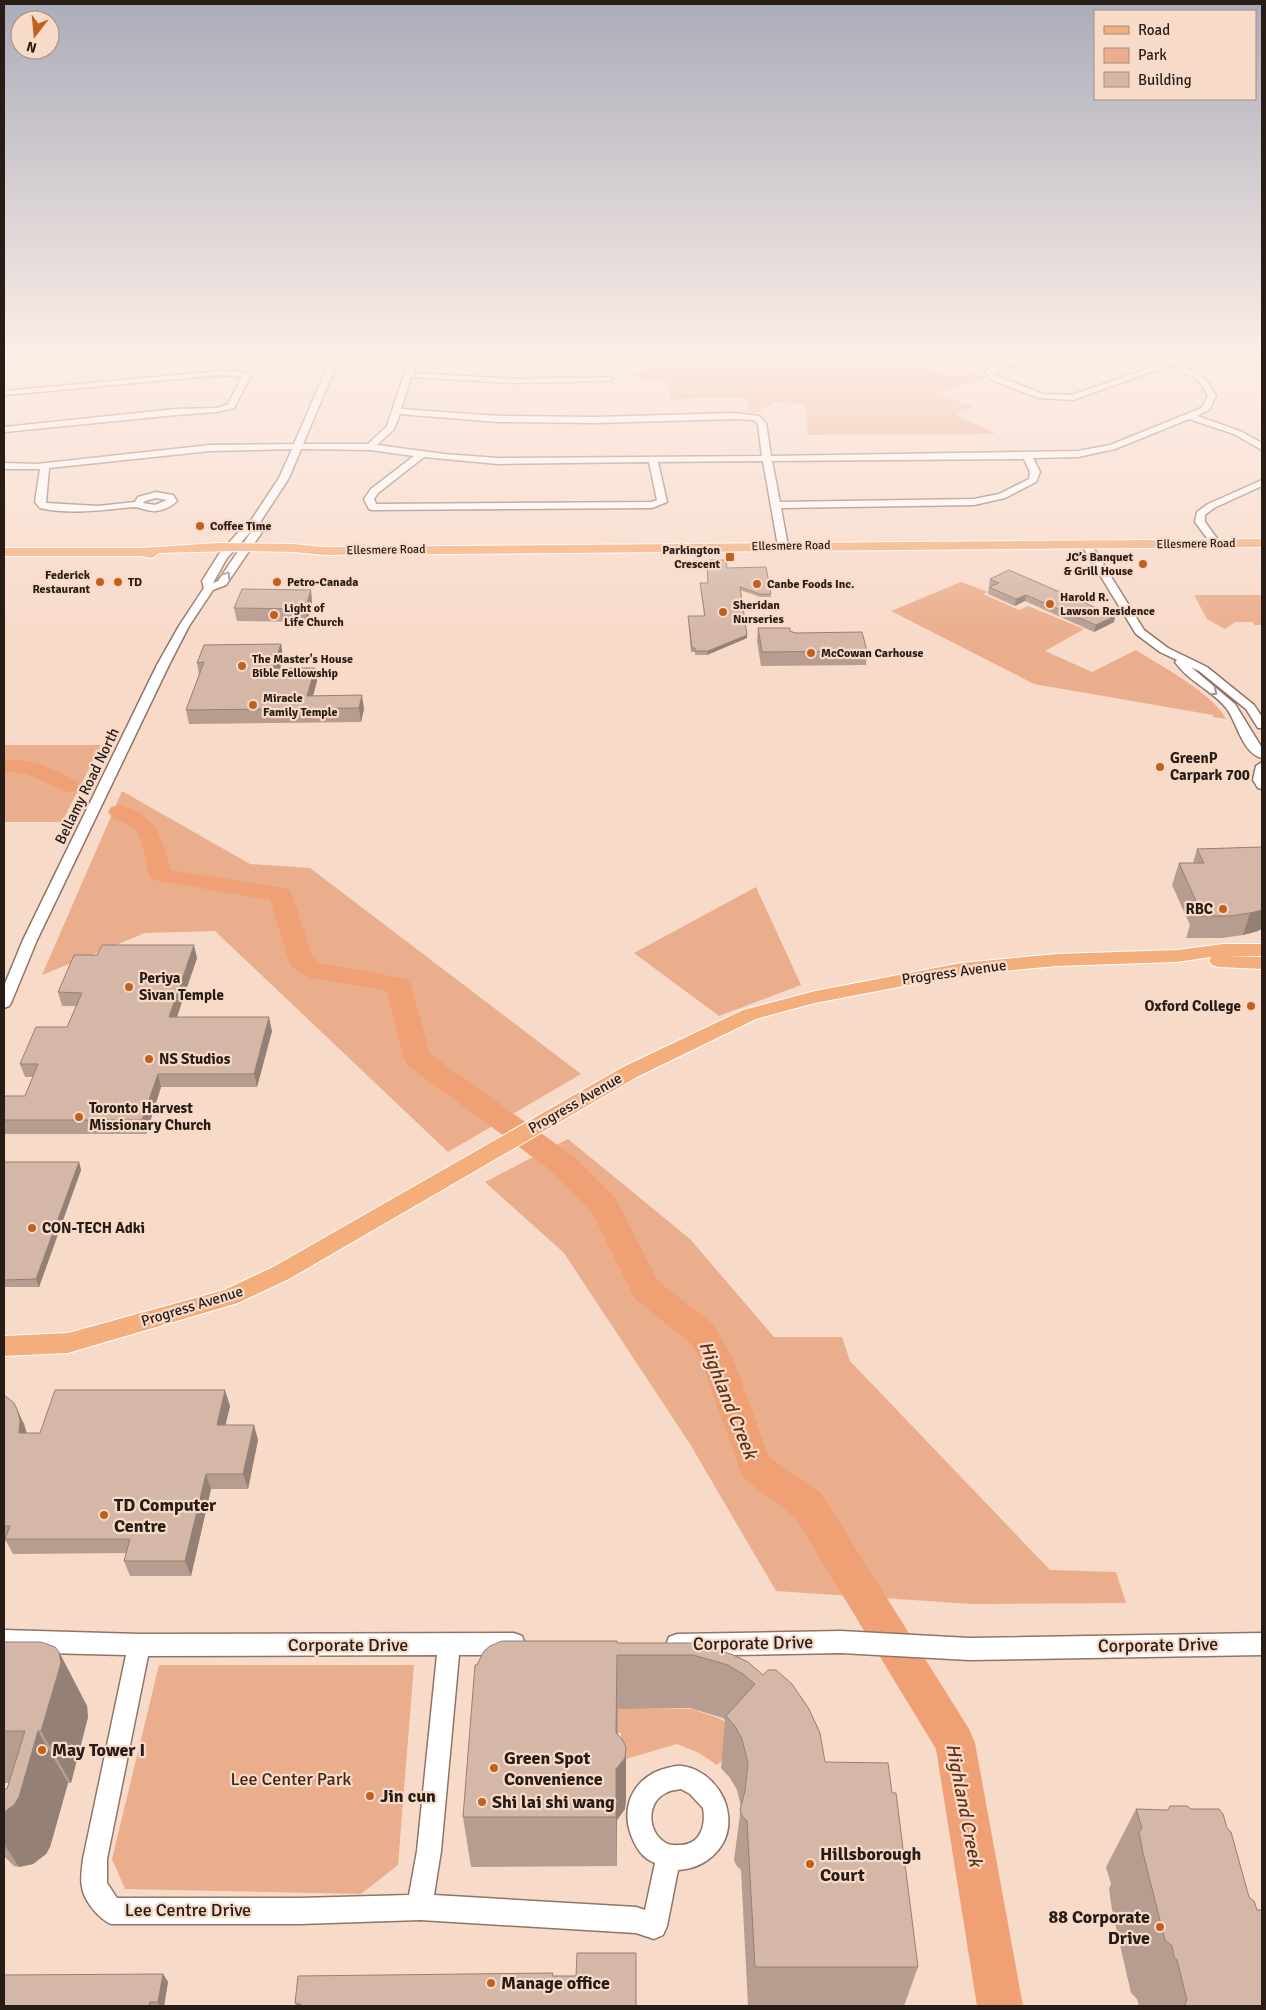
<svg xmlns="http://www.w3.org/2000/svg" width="1266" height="2010" font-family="Signika,sans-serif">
  <rect width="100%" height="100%" fill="#f8dac9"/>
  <!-- green -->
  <g fill="#ebae8d">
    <polygon points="642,354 861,354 893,360 898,354 910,354 911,359 944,375 979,374 985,378 937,393 974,407 955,414 996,434 808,435 806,405 774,402 757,413 746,412 749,398 669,399 669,381 634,378 632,375 654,366 638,357"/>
    <path d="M961,582L988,592L983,594L1019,610L1028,606L1084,629L1045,651L1092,672L1136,650C1161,666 1214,694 1226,719L1213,717V715L1034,684L891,611Z"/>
    <polygon points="1194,595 1262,595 1262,625 1255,625 1252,622 1235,622 1225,629 1207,619"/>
    <polygon points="4,745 101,745 62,822 4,822"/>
    <polygon points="122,791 250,864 310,868 581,1074 448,1152 215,931 145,933 42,975"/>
    <polygon points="756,887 801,985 719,1016 634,953"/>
    <polygon points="568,1139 690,1239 774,1337 842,1337 850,1361 1050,1570 1116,1572 1126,1603 973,1604 776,1591 690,1444 564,1253 485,1182"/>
    <polygon points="159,1665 414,1665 398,1865 361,1894 125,1889 112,1859"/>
    <polygon points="616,1708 692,1709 721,1719 747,1737 717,1765 699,1753 677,1744 619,1761 621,1733 616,1732"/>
  </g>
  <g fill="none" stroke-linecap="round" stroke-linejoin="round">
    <!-- river -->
    <g fill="#efa175" fill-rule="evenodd">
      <path d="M4,760C31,758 53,769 77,781L80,786L77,791L69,793L24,773L4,772Z"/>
      <path d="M119,805C157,815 162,836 171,870L289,889L292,894L313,958L320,963L407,979L411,985L430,1054L573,1156L616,1199L658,1281L714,1325L732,1356L769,1457L821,1493L969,1729L975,1743L1023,2006H977L936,1749L795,1517L743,1478L700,1359L690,1343L635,1299L593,1214L553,1172L408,1066L404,1059L387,991L312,978C302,975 295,971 289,962L270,900L153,880L149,875C146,864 143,837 134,829C126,822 114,821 108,812L111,807Z"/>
    </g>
    <defs>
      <g id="minor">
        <polygon points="60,354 88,354 84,356 4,363 4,359"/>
        <path d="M333,354H341L303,444H368L387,426L411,354H419L413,373L516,379L609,377L613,379L609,381L516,383L411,377L401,409L498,416L596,417L735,413L759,416L766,423L771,456L1078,451L1110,445L1199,409L1203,406L1208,395L1198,380L1171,365L1073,400L1039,398L992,380L985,372L990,366L1032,354H1043L993,372L998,376L1043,394L1072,395L1164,363L1140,354C1151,354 1164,360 1172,360C1182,359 1189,354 1200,354L1179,363L1204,377L1216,395L1210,409L1197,416L1240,431L1262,443V450L1234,434L1189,419L1115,449L1078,457L1033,458L1040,472L1036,482L1005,498L974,505L781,508L788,546L783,549L778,546L763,461L658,462L667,502L652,508L372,510L369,509L364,499L371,489L414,456L370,450L301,449L289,478L259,524L264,529L226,585L213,590L189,626L169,665L37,940L11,1003L9,1006L4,1008V986L23,940L157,665L179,626L204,588L202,581L219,554L243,527L250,522L279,478L292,449L210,451L49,468L46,503L98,506L135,502L138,497L156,492L173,495L177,501C171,507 164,510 156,511C148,512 141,507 133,507C102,510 70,515 40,508L35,502L40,469H4V463L37,464L210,445L294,444ZM400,414L498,422L596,423L735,419L754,420L758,424L762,456L498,458L444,454L377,445L394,429ZM424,457L498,464L649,462L657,500L651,502L376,504L374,499L378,493ZM1024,459L1030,472L1029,479L999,494L974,499L780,502L772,461ZM156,498L167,500L155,505L143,503L145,501ZM253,529L218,581L213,583L227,558Z"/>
        <polygon points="221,371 242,372 251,376 234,408 217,412 176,415 4,432 4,427 176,409 217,408 228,404 242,377 221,375 4,395 4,391"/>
        <polygon points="1262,480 1262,486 1214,508 1205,515 1205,522 1221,544 1219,546 1213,546 1195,522 1197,512 1208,504"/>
        <path d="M1086,541L1091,544L1144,630L1168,648L1207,667L1254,705L1262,717V728H1258L1246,709L1199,671L1191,667L1235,704L1262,748V758C1243,754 1237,723 1227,709C1212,690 1189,682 1175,662L1177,660L1160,652L1136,634L1081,544Z"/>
        <polygon points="1262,762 1262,789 1258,788 1253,780 1256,766"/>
        <path d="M4,1630L139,1634L514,1633L522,1636L525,1644L522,1652L514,1655H459L441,1851L434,1895L636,1907L645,1910L655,1863C642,1858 636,1848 631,1835C620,1805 635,1776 667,1768C672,1767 678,1765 682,1766C706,1769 726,1792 728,1815C732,1846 706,1869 678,1870L667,1926L663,1935L654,1939L636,1933L420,1920L300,1924H111C99,1919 84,1901 82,1887C80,1879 82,1868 83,1859L126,1655L4,1652ZM437,1655L417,1851L409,1895L300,1898H117L107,1883V1859L148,1656ZM681,1789L690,1794L703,1808C706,1825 701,1844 681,1845C676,1845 671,1846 666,1843C647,1833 646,1802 666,1793C670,1790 676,1790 681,1789Z"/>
        <polygon points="841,1631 969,1638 1262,1633 1262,1655 969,1660 841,1653 677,1656 669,1653 666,1645 669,1637 677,1634"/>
      </g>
      <g id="major">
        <polygon points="1247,354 1257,354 1262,360 1262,369 1259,368"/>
        <polygon points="1262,539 1262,547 324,555 293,552 236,551 159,553 152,558 141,556 4,556 4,548 141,548 217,543 293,544 324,547"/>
        <polygon points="1223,944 1262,944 1262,956 1227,956 1262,957 1262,969 1218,967 1212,965 1209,961 1211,957 1177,962 1057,966 961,975 815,1003 756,1019 637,1077 289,1279 238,1303 68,1353 4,1356 4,1336 68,1333 224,1290 273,1267 623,1067 743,1010 815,991 961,963 1057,954 1177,950"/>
      </g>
    </defs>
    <!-- minor casing -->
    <use href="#minor" stroke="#907566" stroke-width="3"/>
    <!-- major casing -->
    <use href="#major" stroke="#fff" stroke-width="2"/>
    <!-- minor -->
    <use href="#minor" fill="#fff" fill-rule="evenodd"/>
    <!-- major -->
    <use href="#major" fill="#f4ae7c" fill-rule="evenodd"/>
  </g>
  <!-- wall -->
  <g fill="#b79d90">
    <polygon points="709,560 727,568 771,594 771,597 760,597 740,590 747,638 707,655 695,655 695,652 691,652 688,616 704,616 700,583 708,583 707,566 709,566"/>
    <polygon points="990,579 1115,616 1114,622 1094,632 1025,601 1015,606 988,594 989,587 991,586 989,585"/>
    <polygon points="311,590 312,603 307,622 237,621 234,608"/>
    <polygon points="758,628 790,631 867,651 866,665 761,666 757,641"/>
    <polygon points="281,644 283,658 280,668 315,668 317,681 313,696 364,709 361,722 189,724 186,710 199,675 197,663"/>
    <polygon points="1262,847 1258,931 1243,935 1222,938 1186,938 1190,925 1172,885 1179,863 1193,863 1197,849"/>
    <polygon points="197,958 177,1017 272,1031 257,1087 161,1087 146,1134 4,1134 4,1099 25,1096 33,1077 25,1077 20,1064 67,1027 76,1006 62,1006 58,992"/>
    <polygon points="4,1162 79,1162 81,1170 39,1287 4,1287"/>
    <polygon points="4,1395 24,1424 27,1433 40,1433 230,1406 225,1425 258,1440 248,1489 211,1489 191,1576 130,1576 124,1561 126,1553 13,1554 6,1541 4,1541"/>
    <polygon points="4,1642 59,1652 87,1706 88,1717 71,1783 68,1783 50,1847 46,1854 33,1864 19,1867 14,1866 4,1856 4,1789 7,1789 9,1783 4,1783"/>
    <polygon points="617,1643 731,1654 825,1762 892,1793 918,1967 904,2006 748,2006 741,1870 736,1865 734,1860 741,1807 737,1790 730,1778 721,1768 725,1720 723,1718 690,1708 618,1709 618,1734 626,1747 626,1799 625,1809 617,1820 617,1866 471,1867 463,1817"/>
    <polygon points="1136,1809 1262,2006 1139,2006 1137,1999 1131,1993 1112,1910 1109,1889 1111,1884 1106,1867"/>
    <polygon points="163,1974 168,1982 164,2006 4,2006"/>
    <polygon points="553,1976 636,2006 296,2006 295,2003"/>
  </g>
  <!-- shaded-wall -->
  <g fill="#958076">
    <polygon points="311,590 312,603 307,622 305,609"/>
    <polygon points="1026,595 1025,601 1015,606 1016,599"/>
    <polygon points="1115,616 1114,622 1094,632 1096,625"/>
    <polygon points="747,635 747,638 707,655 708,651"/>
    <polygon points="281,644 283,658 276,682 273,668"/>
    <polygon points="315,668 317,681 309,710 307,696"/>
    <polygon points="362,695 364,709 361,722 359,708"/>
    <polygon points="1262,910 1262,929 1258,931 1243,935 1250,913"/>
    <polygon points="194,945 197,958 172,1031 169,1017"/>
    <polygon points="269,1017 272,1031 257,1087 254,1074"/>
    <polygon points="158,1074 161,1087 146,1134 142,1120"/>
    <polygon points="79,1162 81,1170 39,1287 36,1279"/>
    <polygon points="225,1390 230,1406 222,1440 217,1425"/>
    <polygon points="17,1409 24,1424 27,1436 19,1433"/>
    <polygon points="254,1425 258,1440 248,1489 243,1474"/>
    <polygon points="206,1474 211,1489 191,1576 185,1561"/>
    <polygon points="59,1652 87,1706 88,1717 71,1783 41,1731"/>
    <polygon points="617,1655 617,1767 626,1747 626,1799 625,1809 617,1820 617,1866 616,1817"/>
    <polygon points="38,1731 68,1783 50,1847 46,1854 33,1864 19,1867 4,1844 4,1812"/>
    <polygon points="163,1974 168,1982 164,2006 160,2006 158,2002"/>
  </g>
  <!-- building -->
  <g fill="#d5b7a8" stroke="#958076">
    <polygon points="709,560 726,560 727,568 766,567 771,594 760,594 740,587 747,635 708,651 695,651 695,648 692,648 688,616 705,616 700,583 708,583 707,566 710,566"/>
    <polygon points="1009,570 1115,616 1096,625 1026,595 1016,599 989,587 999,583 990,579"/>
    <polygon points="242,589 311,590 305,609 234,608"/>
    <polygon points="758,628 790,628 790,631 795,633 862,632 867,651 762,652"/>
    <polygon points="281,644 273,668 315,668 307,696 362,695 359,708 186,710 204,662 197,663 204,645"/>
    <polygon points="1262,847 1262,910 1250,913 1229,916 1193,916 1200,910 1179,863 1204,863 1197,849"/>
    <polygon points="102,945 194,945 169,1017 269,1017 254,1074 158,1074 142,1120 4,1120 4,1099 5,1096 25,1096 38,1064 20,1064 36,1027 67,1027 82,993 58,992 74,955 97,955"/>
    <polygon points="4,1162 79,1162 36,1279 4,1280"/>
    <polygon points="55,1390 225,1390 217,1425 254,1425 243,1474 206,1474 185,1561 124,1561 130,1539 5,1539 10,1526 4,1526 4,1395 14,1403 17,1409 20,1420 19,1433 40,1433"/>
    <polygon points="502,1641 617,1641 617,1643 694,1643 731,1654 748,1662 763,1675 768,1670 776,1670 792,1684 809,1709 820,1733 825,1762 888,1763 892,1793 896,1793 918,1967 755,1967 747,1821 742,1816 740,1810 745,1791 748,1763 742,1739 735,1726 726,1716 755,1684 743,1674 728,1665 693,1655 617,1655 616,1733 622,1739 626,1747 625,1758 616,1769 616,1817 463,1817 475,1665 477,1665 484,1651 490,1646"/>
    <polygon points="4,1642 41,1642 55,1647 59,1652 61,1663 41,1731 38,1731 19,1797 14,1805 4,1812 4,1789 7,1789 25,1731 4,1731"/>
    <polygon points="1170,1806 1187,1806 1191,1809 1219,1809 1223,1814 1227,1828 1231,1832 1249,1897 1254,1901 1257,1910 1262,1910 1262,2006 1186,2006 1185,2004 1187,2000 1177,1960 1174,1957 1172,1946 1165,1940 1143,1853 1139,1832 1142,1828 1136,1809 1168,1810"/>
    <polygon points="577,1953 636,1953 636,2006 302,2006 302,2005 295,2003 298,1976 553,1973 552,1976 576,1976"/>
    <polygon points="163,1974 158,2002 150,2002 149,2006 4,2006 4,1975"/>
  </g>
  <!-- one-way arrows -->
  <defs><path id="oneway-chevron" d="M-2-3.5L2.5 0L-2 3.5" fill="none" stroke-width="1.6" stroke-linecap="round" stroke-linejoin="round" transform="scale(1.25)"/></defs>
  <g stroke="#9e9996">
    <use href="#oneway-chevron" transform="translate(227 575) rotate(-56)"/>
    <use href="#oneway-chevron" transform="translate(1214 692) rotate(37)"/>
  </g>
  <!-- sky -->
  <linearGradient id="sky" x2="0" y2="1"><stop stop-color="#abacba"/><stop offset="0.56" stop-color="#fceee7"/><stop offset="1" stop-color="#fceee7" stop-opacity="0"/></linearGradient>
  <rect width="1266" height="635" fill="url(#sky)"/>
  <!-- markers -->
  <g fill="#c1611f" stroke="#f8dac9" stroke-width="2">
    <circle cx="200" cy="526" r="5"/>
    <rect x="725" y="552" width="10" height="10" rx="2.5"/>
    <circle cx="1143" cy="564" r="5"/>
    <circle cx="100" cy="582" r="5"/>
    <circle cx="118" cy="582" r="5"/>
    <circle cx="277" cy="582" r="5"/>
    <circle cx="757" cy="584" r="5"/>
    <circle cx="1050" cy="604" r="5"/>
    <circle cx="723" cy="612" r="5"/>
    <circle cx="274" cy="615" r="5"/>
    <circle cx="811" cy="653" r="5"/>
    <circle cx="242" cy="666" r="5"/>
    <circle cx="253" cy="705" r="5"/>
    <circle cx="1160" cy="767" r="5"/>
    <circle cx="1223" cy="909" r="5"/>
    <circle cx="129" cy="987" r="5"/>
    <circle cx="1251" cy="1006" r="5"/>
    <circle cx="149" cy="1059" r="5"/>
    <circle cx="79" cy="1117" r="5"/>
    <circle cx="32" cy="1228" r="5"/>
    <circle cx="104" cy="1515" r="5"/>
    <circle cx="42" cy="1750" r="5"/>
    <circle cx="494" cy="1768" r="5"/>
    <circle cx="370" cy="1796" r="5"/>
    <circle cx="482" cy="1802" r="5"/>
    <circle cx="810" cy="1864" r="5"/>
    <circle cx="1160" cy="1927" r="5"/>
    <circle cx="491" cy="1983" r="5"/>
  </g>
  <g text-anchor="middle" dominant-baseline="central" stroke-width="4.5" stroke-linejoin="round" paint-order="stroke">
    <!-- far-poi labels -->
    <g font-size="12" font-weight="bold" fill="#271c16" stroke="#f8dac9" text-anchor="start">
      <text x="210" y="526">Coffee Time</text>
      <text x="720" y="550" text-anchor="end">Parkington<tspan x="720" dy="14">Crescent</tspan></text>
      <text x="1133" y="557" text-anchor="end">JC’s Banquet<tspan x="1133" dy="14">&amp; Grill House</tspan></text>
      <text x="90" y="575" text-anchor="end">Federick<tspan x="90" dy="14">Restaurant</tspan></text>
      <text x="128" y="582">TD</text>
      <text x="287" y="582">Petro-Canada</text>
      <text x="767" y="584">Canbe Foods Inc.</text>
      <text x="1060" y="597">Harold R.<tspan x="1060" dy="14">Lawson Residence</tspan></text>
      <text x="733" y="605">Sheridan<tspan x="733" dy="14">Nurseries</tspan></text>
      <text x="284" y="608">Light of<tspan x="284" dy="14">Life Church</tspan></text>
      <text x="821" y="653">McCowan Carhouse</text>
      <text x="252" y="659">The Master's House<tspan x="252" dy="14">Bible Fellowship</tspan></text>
      <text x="263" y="698">Miracle<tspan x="263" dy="14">Family Temple</tspan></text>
    </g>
    <!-- far-street labels -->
    <g font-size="12" fill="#271c16" stroke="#f8dac9">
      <text transform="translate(1196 544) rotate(-1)">Ellesmere Road</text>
      <text transform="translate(791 546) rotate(-1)">Ellesmere Road</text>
      <text transform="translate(386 550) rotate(-1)">Ellesmere Road</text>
    </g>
    <!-- poi labels -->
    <g font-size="15" font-weight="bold" fill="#271c16" stroke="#f8dac9" text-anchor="start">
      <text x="1170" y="758">GreenP<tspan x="1170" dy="17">Carpark 700</tspan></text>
      <text x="1213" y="909" text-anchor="end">RBC</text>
      <text x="139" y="978">Periya<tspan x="139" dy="17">Sivan Temple</tspan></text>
      <text x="1241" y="1006" text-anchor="end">Oxford College</text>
      <text x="159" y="1059">NS Studios</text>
      <text x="89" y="1108">Toronto Harvest<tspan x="89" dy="17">Missionary Church</tspan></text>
      <text x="42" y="1228">CON-TECH Adki</text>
    </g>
    <!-- street labels -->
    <g font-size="15" fill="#271c16" stroke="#f8dac9">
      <text transform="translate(87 786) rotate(-64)">Bellamy Road North</text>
      <text transform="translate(954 972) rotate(-8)">Progress Avenue</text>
      <text transform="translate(575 1103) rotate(-30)">Progress Avenue</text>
      <text transform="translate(192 1306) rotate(-17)">Progress Avenue</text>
    </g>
    <!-- near-poi labels -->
    <g font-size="18" font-weight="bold" fill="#271c16" stroke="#f8dac9" text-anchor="start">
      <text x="114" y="1505">TD Computer<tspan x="114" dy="21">Centre</tspan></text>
      <text x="52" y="1750">May Tower I</text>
      <text x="504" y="1758">Green Spot<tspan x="504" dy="21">Convenience</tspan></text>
      <text x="380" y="1796">Jin cun</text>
      <text x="492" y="1802">Shi lai shi wang</text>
      <text x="820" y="1854">Hillsborough<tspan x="820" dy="21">Court</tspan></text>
      <text x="1150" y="1917" text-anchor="end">88 Corporate<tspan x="1150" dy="21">Drive</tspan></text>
      <text x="501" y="1983">Manage office</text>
    </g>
    <!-- near-street labels -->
    <g font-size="18" fill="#271c16" stroke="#f8dac9">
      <text transform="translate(753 1643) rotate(-1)">Corporate Drive</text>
      <text x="348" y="1645">Corporate Drive</text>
      <text transform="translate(1158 1645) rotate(-1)">Corporate Drive</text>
      <text x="188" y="1910">Lee Centre Drive</text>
    </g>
    <!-- near-park labels -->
    <g font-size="18" fill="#442512" stroke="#f8dac9">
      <text x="291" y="1779">Lee Center Park</text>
    </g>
    <!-- near-water labels -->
    <g font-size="19" font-style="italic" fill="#643212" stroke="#f8dac9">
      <text transform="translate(728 1400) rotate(68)">Highland Creek</text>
      <text transform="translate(964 1805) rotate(79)">Highland Creek</text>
    </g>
  </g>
  <!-- border -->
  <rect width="1266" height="2010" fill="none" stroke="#271c16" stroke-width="10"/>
  <!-- legend -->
  <rect x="1094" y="10" width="162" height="90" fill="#f8dac9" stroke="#a48e81"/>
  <rect x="1104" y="26" width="25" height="8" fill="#f4ae7c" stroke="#a48e81"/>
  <text x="1138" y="35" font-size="15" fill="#271c16">Road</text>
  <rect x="1104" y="48" width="25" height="15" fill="#ebae8d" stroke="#a48e81"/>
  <text x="1138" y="60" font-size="15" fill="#271c16">Park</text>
  <rect x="1104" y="72" width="25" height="15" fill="#d5b7a8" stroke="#a48e81"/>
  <text x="1138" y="85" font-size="15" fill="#271c16">Building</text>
  <!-- north arrow -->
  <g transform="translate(35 35) rotate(196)"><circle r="24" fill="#f8dac9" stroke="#a48e81"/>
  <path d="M0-4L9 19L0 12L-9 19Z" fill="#c1611f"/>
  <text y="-8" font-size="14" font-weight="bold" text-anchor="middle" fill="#271c16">N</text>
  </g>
</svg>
